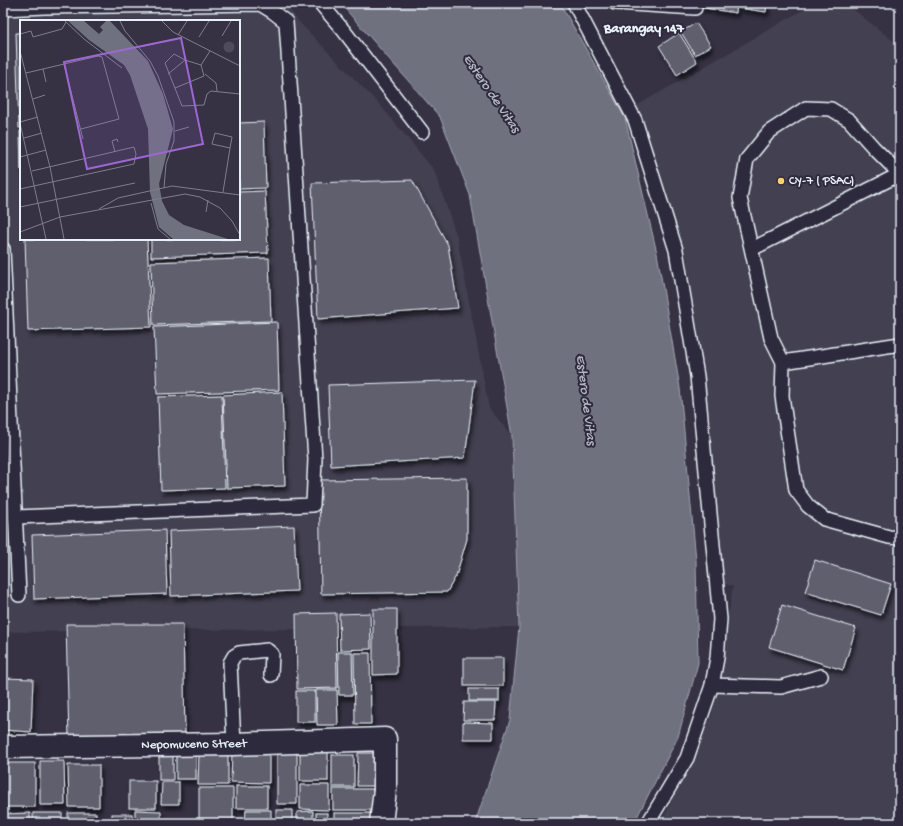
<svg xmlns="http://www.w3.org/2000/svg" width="903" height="826" font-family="'Gochi Hand',sans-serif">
  <defs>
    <filter id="shadow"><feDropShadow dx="2.5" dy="4.5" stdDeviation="2" flood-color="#0009"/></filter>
  </defs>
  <rect width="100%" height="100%" fill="#363244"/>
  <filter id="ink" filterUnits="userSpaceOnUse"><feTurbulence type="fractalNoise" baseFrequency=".025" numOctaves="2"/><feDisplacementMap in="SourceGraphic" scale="8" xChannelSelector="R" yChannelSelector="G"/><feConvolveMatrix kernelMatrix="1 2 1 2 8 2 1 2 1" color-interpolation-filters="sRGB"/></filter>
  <g filter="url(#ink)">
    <!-- built -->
    <g fill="#433f51" fill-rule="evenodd">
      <path d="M3,3H284L300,23L381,106L434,170L457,237L489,408L512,436L519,627L3,632ZM21,21H239V239H21Z"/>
      <polygon points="815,3 845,3 900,46 900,823 661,823 712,714 733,586 721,583 711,432 686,257 636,106"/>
    </g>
    <!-- water -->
    <polygon fill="#70717f" stroke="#a0a4af" points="340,3 560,3 625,118 657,253 680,388 696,560 698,663 678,737 634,823 475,823 510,720 519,627 512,436 470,195 440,117"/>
    <!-- building -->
    <g fill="#605e6e" stroke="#e8f1f8" filter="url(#shadow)">
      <polygon points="698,3 737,3 736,13 698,7"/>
      <polygon points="740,3 767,3 766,12 739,8"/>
      <polygon points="696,23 711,46 695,55 681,32"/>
      <polygon points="16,33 21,33 21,128 19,128"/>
      <polygon points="679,33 697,62 677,75 659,46"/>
      <polygon points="264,122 266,188 239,189 239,123"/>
      <polygon points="20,131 21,131 21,170"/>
      <polygon points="412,180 448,245 458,308 318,319 312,183"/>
      <polygon points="265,191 268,253 151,257 151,239 239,239 239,192"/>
      <polygon points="25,239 147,239 151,327 28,331"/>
      <polygon points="269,258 271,321 153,325 151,262"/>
      <polygon points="277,322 279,390 157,394 154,327"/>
      <polygon points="475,380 465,458 331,466 328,385"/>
      <polygon points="282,392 285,486 227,488 223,395"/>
      <polygon points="222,395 225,488 161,490 158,397"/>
      <polygon points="467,478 467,539 456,576 447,592 321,594 319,480"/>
      <polygon points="294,526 297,591 171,596 169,531"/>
      <polygon points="165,530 167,594 34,599 32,535"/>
      <polygon points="815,560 891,584 881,615 805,592"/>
      <polygon points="782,605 856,628 843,670 769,647"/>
      <polygon points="373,609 397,609 397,674 373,675"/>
      <polygon points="336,613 337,688 297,689 296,614"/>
      <polygon points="370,613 371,649 340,650 339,614"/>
      <polygon points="66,624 183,624 185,736 69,739"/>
      <polygon points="338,652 352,652 353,695 339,695"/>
      <polygon points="354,653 370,653 371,724 355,724"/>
      <rect x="464" y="658" width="39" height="28"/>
      <polygon points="3,678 33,679 31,732 3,730"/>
      <rect x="469" y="689" width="30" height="12"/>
      <polygon points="316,690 337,690 338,725 317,725"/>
      <rect x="296" y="691" width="19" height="31"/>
      <polygon points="464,702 496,702 495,720 463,720"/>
      <polygon points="463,722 493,723 493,739 463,739"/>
      <rect x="300" y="750" width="28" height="31"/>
      <polygon points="277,751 297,752 297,804 277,804"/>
      <rect x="159" y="752" width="14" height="28"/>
      <rect x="176" y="753" width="20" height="26"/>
      <polygon points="232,753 269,753 269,783 231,782"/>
      <polygon points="358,753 377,753 377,786 357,786"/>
      <polygon points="199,754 228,754 228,785 198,785"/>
      <rect x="332" y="755" width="22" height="32"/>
      <polygon points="40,761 64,761 65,805 40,805"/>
      <rect x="3" y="763" width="32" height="44"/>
      <polygon points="68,765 99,765 99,807 69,807"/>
      <rect x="129" y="781" width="27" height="27"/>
      <polygon points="162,782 179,782 179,804 161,804"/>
      <polygon points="300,785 329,785 329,810 300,809"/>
      <rect x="236" y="786" width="31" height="22"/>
      <rect x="199" y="788" width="34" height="33"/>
      <rect x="333" y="789" width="40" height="21"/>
      <polygon points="135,810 161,811 161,823 135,823"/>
      <polygon points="246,810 271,810 271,823 245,823"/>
      <rect x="276" y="810" width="16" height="13"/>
      <polygon points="313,811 313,823 297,823 297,812"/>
      <polygon points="30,813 30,823 3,823 3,814"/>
      <rect x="33" y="813" width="29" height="10"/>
      <rect x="68" y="813" width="28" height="10"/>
      <rect x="316" y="813" width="11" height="10"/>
      <rect x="334" y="813" width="39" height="10"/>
      <rect x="112" y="814" width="20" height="9"/>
      <rect x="166" y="820" width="29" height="3"/>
    </g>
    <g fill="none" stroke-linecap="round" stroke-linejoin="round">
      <defs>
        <g id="lane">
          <polyline points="320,3 344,31 422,132"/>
          <polyline points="574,3 635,120 676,250 697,376 720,619 717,658 712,685 687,758 648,823"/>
          <polyline points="615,3 695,8"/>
          <polyline points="3,9 45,7 260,4 273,12 286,22 315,459 313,505 16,517"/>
          <polyline points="899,173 874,148 849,120 831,109 806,108 769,132 747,159 740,198 771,338 783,362 782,396 796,490 808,506 824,519 889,537 900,538"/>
          <polyline points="3,249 19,595"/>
          <polyline points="752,249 900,174"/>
          <polyline points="783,362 900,344"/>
          <polyline points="712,685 781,687 821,676"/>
          <polyline points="234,744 230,663 234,656 239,653 267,650 272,654 271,675"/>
        </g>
        <g id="street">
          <path id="s1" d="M3,747L234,744L385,739V790L381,823"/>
        </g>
      </defs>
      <!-- lane casing -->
      <use href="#lane" stroke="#e8f1f8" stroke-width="16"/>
      <!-- street casing -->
      <use href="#street" stroke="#e8f1f8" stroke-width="25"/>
      <!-- lane -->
      <use href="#lane" stroke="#2f2a3d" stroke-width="13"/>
      <!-- street -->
      <use href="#street" stroke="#2f2a3d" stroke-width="22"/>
    </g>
  </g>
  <!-- markers -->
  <circle fill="#ffd166" stroke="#2f2a3d" stroke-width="1.5" cx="781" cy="181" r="4"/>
  <g text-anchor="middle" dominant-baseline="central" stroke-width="4" stroke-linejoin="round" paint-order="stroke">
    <!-- poi labels -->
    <g font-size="13" fill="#e8f1f8" stroke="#2f2a3d" text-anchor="start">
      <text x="789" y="181">CY-7 ( PSAC)</text>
    </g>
    <!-- street labels -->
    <g font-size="13" fill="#e8f1f8" stroke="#2f2a3d">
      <text stroke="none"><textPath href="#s1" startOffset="191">Nepomuceno Street</textPath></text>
    </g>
    <!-- neighbourhood labels -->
    <g font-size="14" font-weight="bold" fill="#e8f1f8" stroke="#2f2a3d">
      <text x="644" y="29">Barangay 147</text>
    </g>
    <!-- water labels -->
    <g font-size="14" font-style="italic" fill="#b2b7c2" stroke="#2f2a3d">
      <text transform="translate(491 94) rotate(56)">Estero de Vitas</text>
      <text transform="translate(585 400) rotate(83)">Estero de Vitas</text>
    </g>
  </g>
  <!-- overview -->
  <g transform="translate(20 20)">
    <rect width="220" height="220" fill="#363244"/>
    <path d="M203.5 27a5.5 5.5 0 1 1 11 0a5.5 5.5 0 1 1-11 0Z" fill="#4d4b5c"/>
    <path d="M48,1H64L79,14L83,10L80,7L86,1H90L128,41L143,74L153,109L139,164L142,181L149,195L164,205L208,219H153L139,207L130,172L128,109L110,55L104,45L69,20Z" fill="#70717f"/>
    <path fill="none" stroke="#7d7e8c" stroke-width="1" d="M45,1L64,19L102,48M100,1L105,11L130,41L138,56L154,102V121L146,144L144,168M142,1L153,12L220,46M0,14L11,11L13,17L42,9L46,2M158,15L167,1M202,16L211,1M179,17L189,1M118,27L134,24M0,31L30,147L44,219M165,40L154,34L145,43L162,86L184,85L187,74L191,71L220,74M44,44L63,119M23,49L26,62M6,53L78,36L82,37L99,99L61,109M148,54L165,40L181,45M185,54L196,63L197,71M155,68L184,56L181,45L190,31M13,79L25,75M0,102L18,97M0,103L26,219M155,111L169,107M4,118L22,113M95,132L92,121L97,119L98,122M0,137L26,130M0,169L114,144L116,134L114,127L12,151M203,172L210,128L212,117L195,113L192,124L210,128M131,183L138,209L150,219M0,187L115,163M79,189L98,178L152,166L220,175M186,192L188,180M0,212L40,197L165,174L180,177L200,188L212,201L220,215"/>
    <path fill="#9c67d0" fill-opacity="0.15" stroke="#9c67d0" stroke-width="2" d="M161,18L183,124L67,149L44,42Z"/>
    <rect width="220" height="220" fill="none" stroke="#e8f1f8" stroke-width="2"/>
  </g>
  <!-- margin -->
  <rect width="903" height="826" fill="none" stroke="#2f2a3d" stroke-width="16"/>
  <rect x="8" y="8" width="887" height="810" fill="none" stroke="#e8f1f8" stroke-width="1.5" filter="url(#ink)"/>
</svg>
